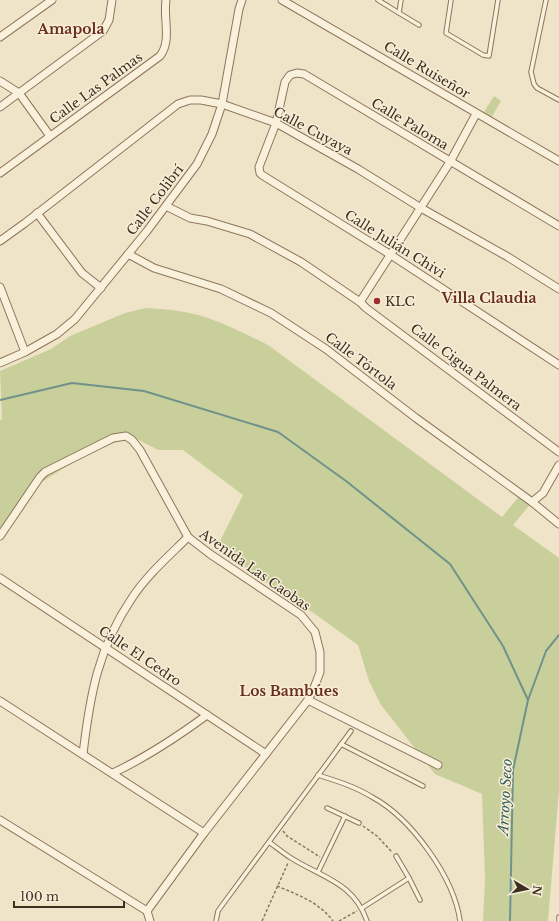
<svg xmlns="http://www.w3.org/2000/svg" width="559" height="921" font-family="'Libre Baskerville',serif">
  <rect width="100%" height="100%" fill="#f0e4c8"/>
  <!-- green -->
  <g fill="#c9cf9b">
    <polygon points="494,96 501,101 490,120 482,115"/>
    <path d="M146,308C166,309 188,311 208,318C228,325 248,335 268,345L502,517L521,494L532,502L513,525L559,558V790L548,921H483L485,880L482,794L435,774L381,705L369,681L358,645L315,614L216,549L243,495L183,450H158L131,436L85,455L32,488L0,531V420L2,419L0,371L51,349L70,336L125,313Z"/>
  </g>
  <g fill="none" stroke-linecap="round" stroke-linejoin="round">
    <!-- stream -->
    <g stroke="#6f938a" stroke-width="2">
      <polyline points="0,400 72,383 144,391 278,432 346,481 450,564 503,646 528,700"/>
      <polyline points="510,921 513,770 528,700 546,651 559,635"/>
    </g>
    <defs>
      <g id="lane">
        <polyline points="378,0 399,13 401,0"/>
        <polyline points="451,0 446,33 483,55 489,56 498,0"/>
        <polyline points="546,0 531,72 534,84 537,88 559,100"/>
        <polyline points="399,13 419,25"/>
        <polyline points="341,744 423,786"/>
        <path d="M318,775C337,781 356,787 372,797C411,818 454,877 460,921"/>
        <polyline points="327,808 359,823"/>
        <path d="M269,842C276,847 283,853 291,858C323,878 353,882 367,921"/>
        <polyline points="396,856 409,878 420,900"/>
        <polyline points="318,872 345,816"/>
        <polyline points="362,908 409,878"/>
        <polyline points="216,921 218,911 223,904 351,731"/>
        <polyline points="559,921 559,917"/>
      </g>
      <g id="street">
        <polyline points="282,0 559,161"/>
        <polyline points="0,37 52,0"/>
        <polyline points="0,81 19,93 50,136"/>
        <polyline points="0,107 103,31 109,20 112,0"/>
        <path d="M0,173L160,56C172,41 163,18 166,0"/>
        <polyline points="166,206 190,218 207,221 250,234 301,262 360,302 366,308 559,452"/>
        <polyline points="37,213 82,273 101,288"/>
        <polyline points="559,226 304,74 297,73 290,75 285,82 276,123 259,167 260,173 262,175 391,255 559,365"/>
        <polyline points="0,241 25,223 178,104 190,100 201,100 222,104 276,123 358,169 421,208 508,257 559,289"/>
        <polyline points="128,254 154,268 221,289 271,313 326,349 416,418 532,502 559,524"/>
        <polyline points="0,287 25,352"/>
        <polyline points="360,302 450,162 476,114"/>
        <polyline points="0,363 25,352 57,334 75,319 147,231 197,164 212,134 222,104 239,9 242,0"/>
        <polyline points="532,502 543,493 559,465"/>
        <polyline points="0,536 40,477 45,472 113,438 126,436 132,440 140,450 188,537 210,554 301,615 315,632 320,652 320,672 314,688 308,700 204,833 147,911 150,921"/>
        <polyline points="0,578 266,754"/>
        <polyline points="308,700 438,765"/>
        <polyline points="0,701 204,833"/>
        <path d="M83,754C90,695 98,648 132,598C147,575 169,556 188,537"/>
        <path d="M113,773C147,757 177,737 207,715"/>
        <polyline points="0,820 147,911"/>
      </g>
    </defs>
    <!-- lane casing -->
    <use href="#lane" stroke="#8d765c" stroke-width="5.5"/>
    <!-- street casing -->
    <use href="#street" stroke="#8d765c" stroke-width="9"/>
    <!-- path -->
    <g stroke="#8d765c" stroke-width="1.5" stroke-dasharray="3 2" stroke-linecap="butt">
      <polyline points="363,826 377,836 392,852"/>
      <polyline points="283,831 287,836 320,857"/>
      <path d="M277,886C298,895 319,902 333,921"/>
      <polyline points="262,921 288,863"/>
      <polyline points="339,921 357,911"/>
    </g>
    <!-- lane -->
    <use href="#lane" stroke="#faf1dc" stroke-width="3.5"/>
    <!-- street -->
    <use href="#street" stroke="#faf1dc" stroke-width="7"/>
  </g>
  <!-- markers -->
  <circle fill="#9e2a2b" stroke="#f7eed8" stroke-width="1.5" cx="377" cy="301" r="4"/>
  <g text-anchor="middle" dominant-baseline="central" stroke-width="3" stroke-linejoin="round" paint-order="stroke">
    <!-- street labels -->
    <g font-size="13" fill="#3d2e20" stroke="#f7eed8">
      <text transform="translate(427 70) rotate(31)">Calle Ruiseñor</text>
      <text transform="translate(96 88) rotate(-36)">Calle Las Palmas</text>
      <text transform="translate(410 124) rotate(31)">Calle Paloma</text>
      <text transform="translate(313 131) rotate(28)">Calle Cuyaya</text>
      <text transform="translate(155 200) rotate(-53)">Calle Colibrí</text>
      <text transform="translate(395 244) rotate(32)">Calle Julián Chivi</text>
      <text transform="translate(361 361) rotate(37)">Calle Tórtola</text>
      <text transform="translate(466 367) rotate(37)">Calle Cigua Palmera</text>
      <text transform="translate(255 570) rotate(35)">Avenida Las Caobas</text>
      <text transform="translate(140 656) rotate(34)">Calle El Cedro</text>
    </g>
    <!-- poi labels -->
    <g font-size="13" fill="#3d2e20" stroke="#f7eed8" text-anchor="start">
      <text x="385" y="301">KLC</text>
    </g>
    <!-- neighbourhood labels -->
    <g font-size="14" font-weight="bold" fill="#6b2e1e" stroke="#f7eed8">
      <text x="71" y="29">Amapola</text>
      <text x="489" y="298">Villa Claudia</text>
      <text x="289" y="691">Los Bambúes</text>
    </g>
    <!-- water labels -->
    <g font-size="14" font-style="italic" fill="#2f5d5a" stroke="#f7eed8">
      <text transform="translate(505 797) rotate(-87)">Arroyo Seco</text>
    </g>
  </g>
  <!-- north arrow -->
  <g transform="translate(527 889) rotate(99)" stroke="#f7eed8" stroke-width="3" paint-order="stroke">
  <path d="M0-3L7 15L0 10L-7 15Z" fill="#3d2e20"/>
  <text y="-6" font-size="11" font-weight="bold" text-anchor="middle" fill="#3d2e20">N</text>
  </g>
  <!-- scale -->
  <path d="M14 901v6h110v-6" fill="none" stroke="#3d2e20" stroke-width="2"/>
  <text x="20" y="901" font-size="12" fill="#3d2e20" stroke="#f7eed8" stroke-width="3" paint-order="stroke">100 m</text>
</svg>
